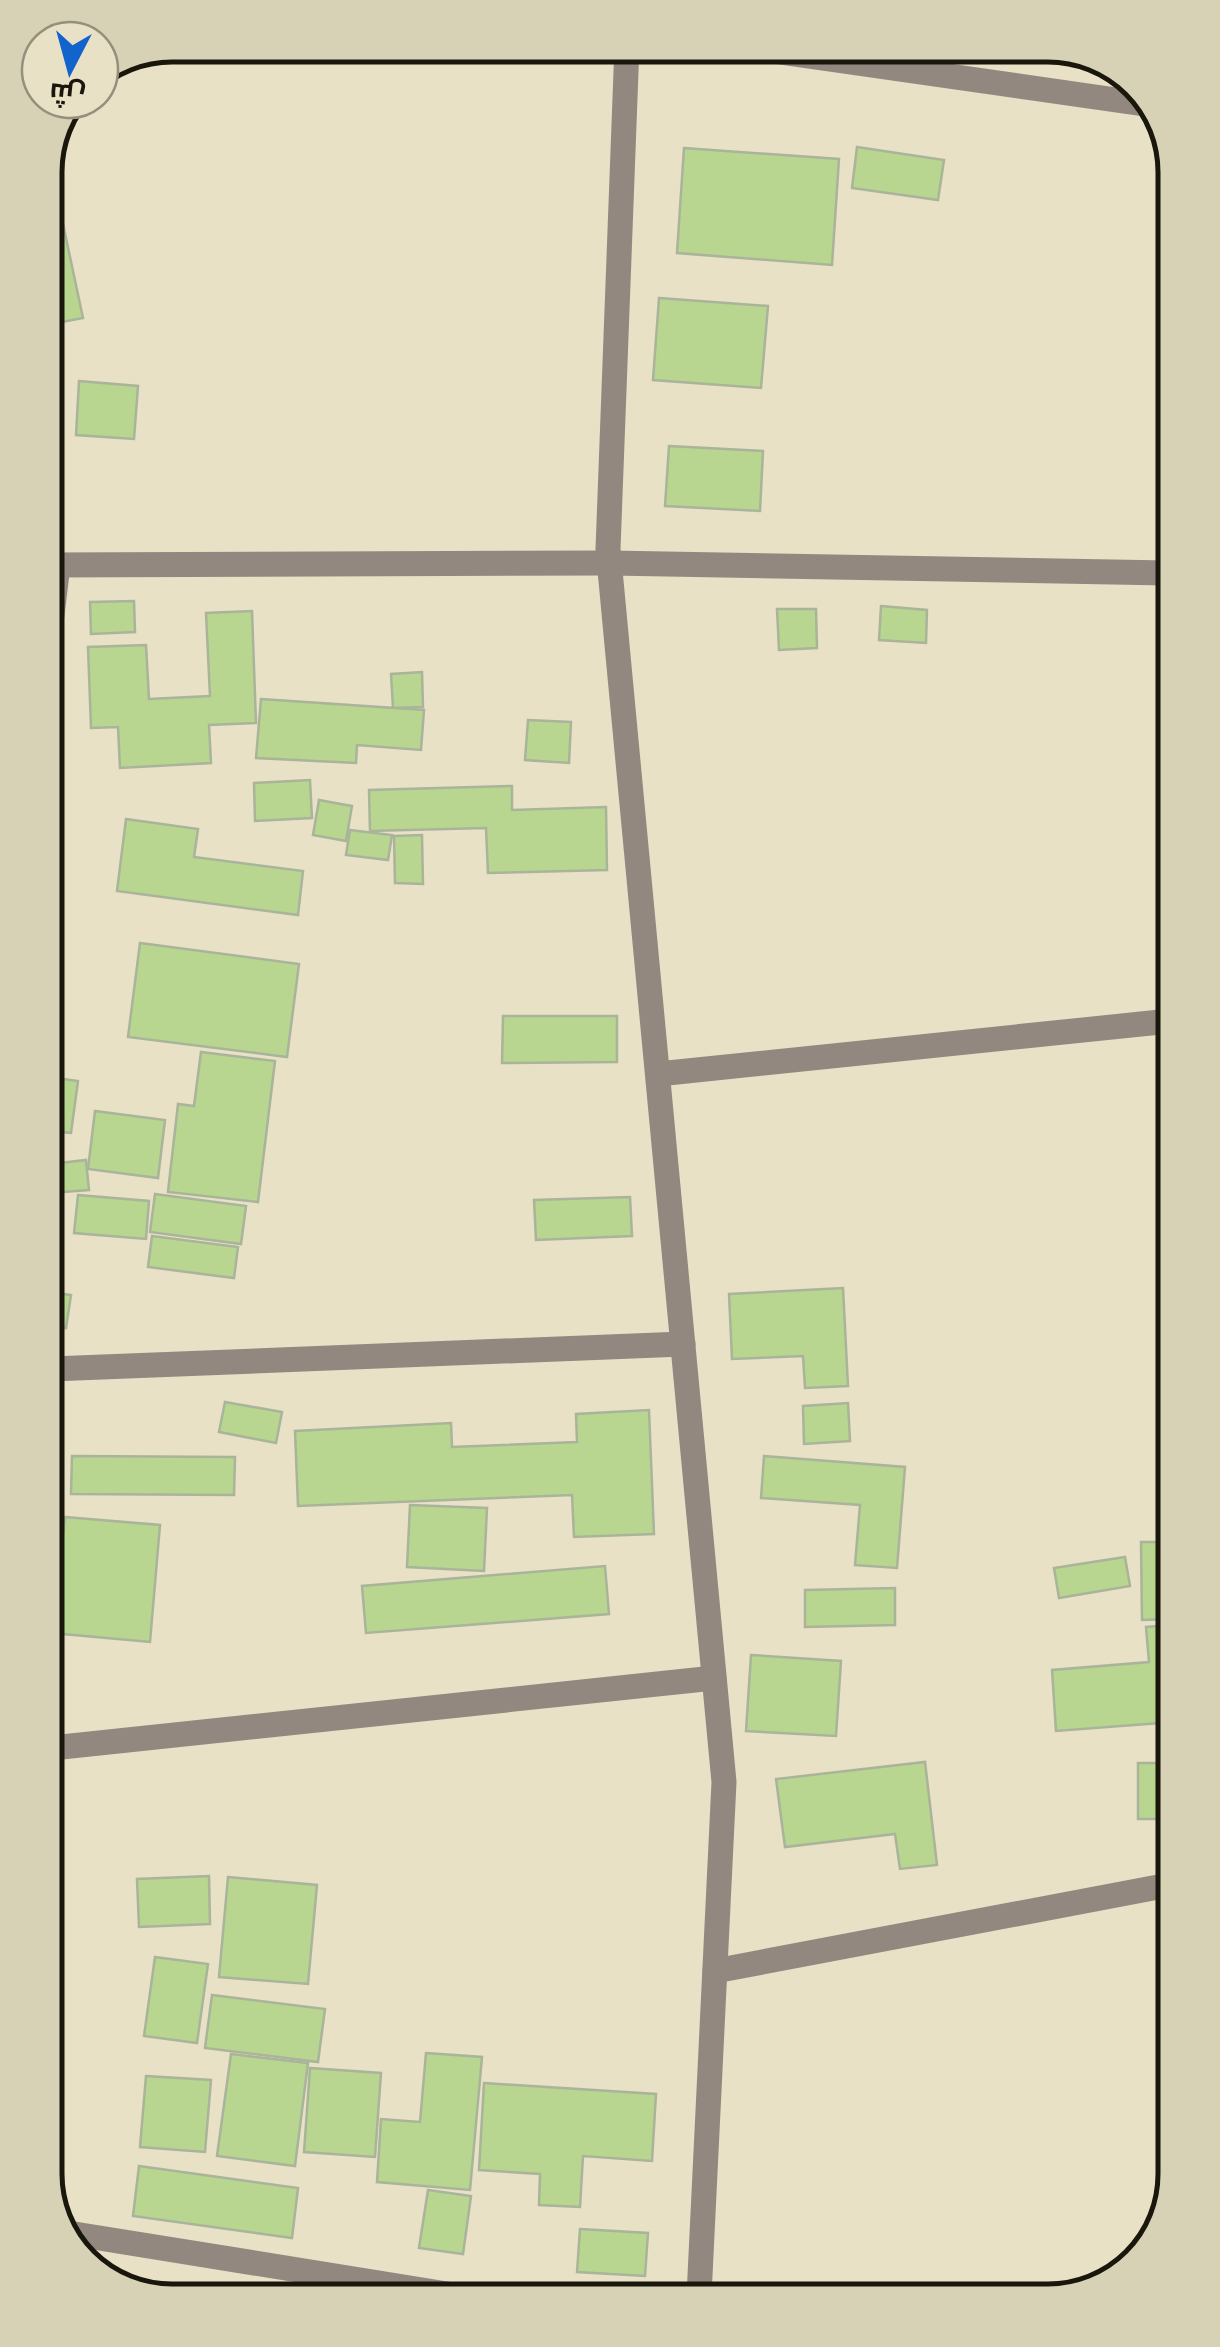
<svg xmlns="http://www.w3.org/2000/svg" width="1220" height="2347" font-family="'DM Sans',Cairo,sans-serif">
  <rect width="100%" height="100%" fill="#e8e1c5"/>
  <!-- building -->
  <g fill="#b8d690" stroke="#a9b49b" stroke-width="2.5">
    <polygon points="857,147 944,160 938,200 852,188"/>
    <polygon points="684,148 839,159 832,265 677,253"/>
    <polygon points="56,191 83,318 46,325 45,193"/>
    <polygon points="659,298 768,306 761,388 653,380"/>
    <polygon points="79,381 138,386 134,439 76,435"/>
    <polygon points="669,446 763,451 760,511 665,506"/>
    <polygon points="134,601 135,632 91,634 90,602"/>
    <polygon points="881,606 927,610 926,643 879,640"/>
    <polygon points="777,609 816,609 817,648 779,650"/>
    <polygon points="252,611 256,723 209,725 211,763 120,768 118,727 91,728 88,647 146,645 149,699 210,696 206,613"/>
    <polygon points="422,672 423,707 393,708 391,674"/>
    <polygon points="261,699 424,710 421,750 357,745 356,763 256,758"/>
    <polygon points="528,720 571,722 569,763 525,760"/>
    <polygon points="310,780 312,818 255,821 254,783"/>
    <polygon points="512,786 512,810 606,807 607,870 488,873 486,828 370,831 369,790"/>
    <polygon points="319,800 352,806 346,841 313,835"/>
    <polygon points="126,819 198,829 194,857 303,871 298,915 117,891"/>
    <polygon points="350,830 392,835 388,860 346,855"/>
    <polygon points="422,835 423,884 395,883 394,836"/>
    <polygon points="140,943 299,964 287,1057 128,1037"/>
    <polygon points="503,1016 617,1016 617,1062 502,1063"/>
    <polygon points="201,1052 275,1061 258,1202 168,1192 178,1104 194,1106"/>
    <polygon points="49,1077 78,1081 71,1133 50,1131"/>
    <polygon points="95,1111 165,1120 158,1178 88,1169"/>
    <polygon points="86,1160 89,1190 50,1193 50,1164"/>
    <polygon points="155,1194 246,1206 241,1244 150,1232"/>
    <polygon points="78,1195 149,1201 146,1239 74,1233"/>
    <polygon points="630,1197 632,1236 536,1240 534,1200"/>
    <polygon points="152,1236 238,1247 234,1278 148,1267"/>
    <polygon points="843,1288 848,1386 805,1388 803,1356 732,1359 729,1294"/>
    <polygon points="50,1292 71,1295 66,1328 50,1326"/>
    <polygon points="225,1402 282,1412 276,1443 219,1432"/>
    <polygon points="848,1403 850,1441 804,1444 803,1406"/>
    <polygon points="649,1410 654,1534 574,1537 572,1495 298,1506 295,1431 451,1423 452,1447 577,1442 576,1414"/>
    <polygon points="72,1456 235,1457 234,1495 71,1494"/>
    <polygon points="764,1456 905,1467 897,1568 855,1565 860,1505 761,1498"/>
    <polygon points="410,1505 487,1508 484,1571 407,1567"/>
    <polygon points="65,1517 160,1525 150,1642 52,1633 51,1542 62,1543"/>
    <polygon points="1141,1542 1172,1542 1172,1619 1142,1620"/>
    <polygon points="1125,1557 1130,1586 1059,1598 1054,1568"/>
    <polygon points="605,1566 609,1614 366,1633 362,1586"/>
    <polygon points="895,1588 895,1625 805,1627 805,1590"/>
    <polygon points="1172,1625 1173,1722 1056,1731 1052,1670 1149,1662 1146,1627"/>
    <polygon points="751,1655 841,1661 836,1736 746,1731"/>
    <polygon points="925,1762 937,1865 900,1869 895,1834 785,1847 776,1779"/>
    <rect x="1138" y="1763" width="35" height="56"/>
    <polygon points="209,1876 210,1924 139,1927 137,1879"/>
    <polygon points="228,1877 317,1885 308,1984 219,1977"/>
    <polygon points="155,1957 208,1964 197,2043 144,2036"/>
    <polygon points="212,1995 325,2009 318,2062 205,2048"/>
    <polygon points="426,2053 482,2057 470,2190 377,2182 381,2119 420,2122"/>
    <polygon points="231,2054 308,2063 295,2166 217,2156"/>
    <polygon points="310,2068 381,2073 375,2157 304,2152"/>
    <polygon points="146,2076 211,2080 205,2152 140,2147"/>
    <polygon points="484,2083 656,2094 652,2161 583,2156 580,2207 539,2205 540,2174 479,2170"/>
    <polygon points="139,2166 298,2188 292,2238 133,2216"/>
    <polygon points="428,2190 471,2196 463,2254 419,2248"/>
    <polygon points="580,2229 648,2233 645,2276 577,2272"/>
  </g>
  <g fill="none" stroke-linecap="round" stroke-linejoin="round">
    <!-- minor -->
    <g stroke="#928880" stroke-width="25">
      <polyline points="627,45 608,549 724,1782 699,2296"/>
      <polyline points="732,45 1151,105"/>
      <polyline points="47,565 610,563 1168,573"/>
      <polyline points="47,656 58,565"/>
      <polyline points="658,1074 1170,1021"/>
      <polyline points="51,1369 683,1344"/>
      <polyline points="52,1748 714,1678"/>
      <polyline points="715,1971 1174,1884"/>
      <polyline points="62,2232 478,2299"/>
    </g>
  </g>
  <!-- crop -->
  <path d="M0 0H1220V2347H0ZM172 62H1048A110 110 0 0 1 1158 172V2174A110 110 0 0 1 1048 2284H172A110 110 0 0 1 62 2174V172A110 110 0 0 1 172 62Z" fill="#d7d1b6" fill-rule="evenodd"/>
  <path fill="none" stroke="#19160c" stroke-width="5" d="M172 62H1048A110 110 0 0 1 1158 172V2174A110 110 0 0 1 1048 2284H172A110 110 0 0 1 62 2174V172A110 110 0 0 1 172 62Z"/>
  <!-- north arrow -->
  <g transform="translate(70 70) rotate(186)"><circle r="48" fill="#e8e1c5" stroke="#95907b" stroke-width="2.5"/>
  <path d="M0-8L18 38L0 25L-18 38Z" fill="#1363cd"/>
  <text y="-15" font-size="28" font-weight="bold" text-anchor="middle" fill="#19160c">ش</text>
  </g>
</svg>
